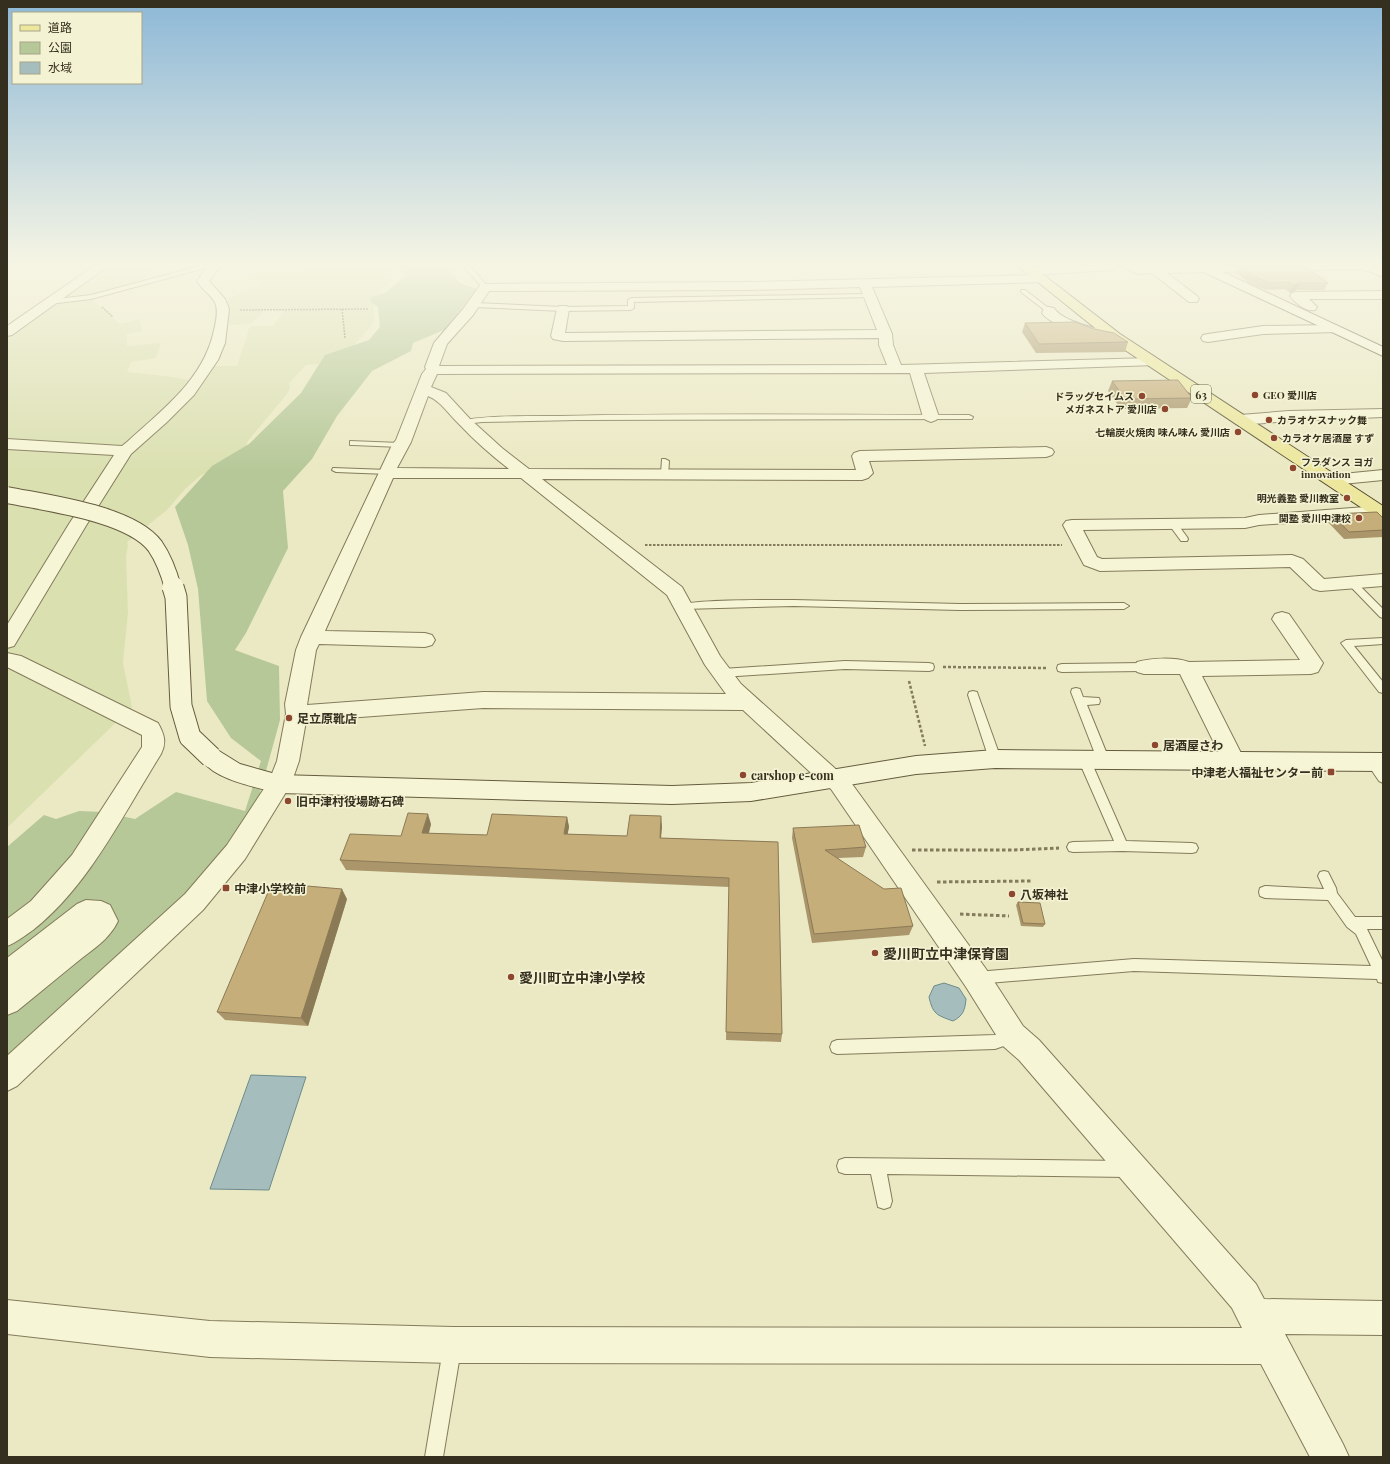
<svg xmlns="http://www.w3.org/2000/svg" width="1390" height="1464" font-family="'Playfair Display','Noto Sans JP',serif">
  <rect width="100%" height="100%" fill="#ebe9c3"/>
  <!-- farmland -->
  <polygon fill="#dbe0b1" points="109,266 155,266 144,282 90,298 120,324 139,319 142,331 127,334 127,346 161,343 156,358 131,362 127,372 173,377 194,381 213,366 237,366 250,326 273,326 284,311 266,310 250,324 227,325 224,301 260,284 262,280 247,280 252,272 300,272 304,266 381,266 395,275 379,292 373,301 374,320 372,325 351,348 332,355 318,364 306,365 289,383 290,388 287,394 247,442 247,447 233,459 200,476 185,489 167,510 127,542 128,546 126,556 128,612 123,663 132,707 7,828 7,338"/>
  <!-- green -->
  <polygon fill="#b6c898" points="395,266 446,266 460,283 477,289 444,330 413,343 411,351 372,371 337,416 312,459 283,491 288,548 246,633 235,650 279,666 280,720 255,811 183,900 7,1062 7,847 44,815 56,819 79,811 103,812 135,819 176,792 245,811 261,761 231,738 207,701 198,589 188,545 175,507 212,466 249,444 301,393 325,355 369,340 380,327 378,307 370,301 371,297 385,293 406,275"/>
  <!-- water -->
  <g fill="#a5bebd" stroke="#6d8b8b">
    <path d="M944,983L959,988L966,999C965,1010 963,1016 953,1021C936,1015 933,1014 929,997L934,986Z"/>
    <polygon points="251,1075 306,1077 269,1190 210,1189"/>
  </g>
  <g fill="none" stroke-linecap="round" stroke-linejoin="round">
    <defs>
      <g id="lane">
        <polygon points="200,266 212,266 91,299 49,304 46,302 49,300 91,295"/>
        <polygon points="463,266 470,266 488,287 487,288 483,288"/>
        <polygon points="1021,290 1025,290 1051,310 1051,312 1047,312 1021,292"/>
        <polygon points="869,294 872,296 871,297 634,302 634,308 631,310 563,311 474,307 471,305 474,303 563,307 628,306 628,300 631,298"/>
        <path d="M969,415L973,417L972,419L577,420L482,422L465,424L461,422C470,415 544,416 560,416C696,413 833,415 969,415Z"/>
        <polygon points="350,441 400,443 404,445 400,447 353,445 350,445"/>
        <polygon points="662,459 665,459 669,461 668,476 662,476 661,474"/>
        <polygon points="333,468 388,470 392,472 388,474 336,472 332,470"/>
        <polygon points="1173,521 1176,522 1187,537 1188,539 1187,541 1181,541 1170,526 1169,524 1170,522"/>
        <polygon points="1351,579 1354,580 1383,609 1383,618 1380,617 1348,584 1346,582 1348,580"/>
        <path d="M794,600L960,604L1124,603L1129,606L1124,609L960,610L794,606L684,609L679,606C685,599 779,600 794,600Z"/>
        <polygon points="1383,638 1383,644 1354,646 1383,682 1383,693 1379,692 1341,643 1346,640"/>
        <polygon points="845,661 929,663 933,664 934,667 933,670 929,671 845,669 722,677 718,676 717,673 718,670 722,669"/>
        <polygon points="1144,663 1148,664 1149,667 1148,670 1144,671 1062,672 1058,671 1057,668 1058,665 1062,664"/>
        <polygon points="1076,688 1080,689 1083,697 1099,698 1100,701 1099,704 1087,705 1109,759 1107,762 1103,763 1099,762 1097,759 1071,692 1072,689"/>
        <polygon points="973,691 977,692 978,695 1001,759 999,762 995,763 991,762 989,759 968,695 969,692"/>
        <polygon points="1084,755 1088,756 1090,759 1126,841 1192,843 1196,844 1198,848 1196,852 1192,853 1122,851 1073,852 1069,851 1067,847 1069,843 1073,842 1114,841 1078,759 1080,756"/>
        <path d="M1372,758C1383,761 1383,773 1383,783L1379,781L1366,762L1368,759Z"/>
        <polygon points="1324,871 1328,872 1336,888 1337,893 1355,917 1383,917 1383,929 1367,929 1383,962 1383,983 1378,982 1377,979 1134,971 976,984 971,983 969,978 971,973 976,972 1134,959 1371,966 1356,934 1347,927 1328,900 1265,898 1260,896 1259,892 1260,888 1265,886 1324,889 1318,876 1320,872"/>
        <polygon points="1013,1029 1018,1031 1020,1036 1018,1041 995,1049 837,1054 832,1052 830,1047 832,1042 837,1040 995,1035"/>
        <polygon points="845,1158 1128,1161 1134,1163 1136,1169 1134,1175 1128,1177 887,1174 892,1201 890,1207 884,1209 878,1207 871,1174 845,1174 839,1172 837,1166 839,1160"/>
        <polygon points="452,1340 458,1343 461,1349 443,1457 425,1457 443,1349 446,1343"/>
      </g>
      <g id="street">
        <polygon points="94,266 108,266 12,335 7,336 7,326"/>
        <path d="M208,266H221L209,281L225,299L229,309L225,343L218,360L194,395L167,422L131,454L87,524L14,646L7,648V625L69,524L114,455L7,449V439L122,446L127,442C163,409 204,379 214,330C216,322 218,313 216,305C213,296 202,290 197,281Z"/>
        <polygon points="1047,266 1119,266 1113,270 1030,275 1026,274 1024,271 1026,268"/>
        <polygon points="1123,266 1378,266 1383,269 1383,277 1369,271 1356,269 1167,273 1197,296 1199,299 1197,302 1189,302 1152,273 1139,274 1125,268"/>
        <path d="M1040,275L1044,276L1046,279L1044,282L872,287L892,334L893,345L901,365L1151,358L1156,359L1158,362L1156,365L924,373L939,417L936,420L931,422L926,420L923,417L910,373L437,374L431,387L446,393L470,419L502,448L529,469L856,470L852,456L854,453L860,451L1046,447L1052,449L1054,452L1052,455L1046,457L869,461L873,473L868,478L862,480L542,479L682,587L720,656L741,684L839,772L847,777L986,969L1023,1026L1039,1040L1256,1284L1264,1299L1383,1301V1335L1285,1334L1343,1444L1349,1457H1310L1261,1364L453,1363L210,1357L7,1334V1300L210,1321L453,1327L1242,1328L1232,1308L1019,1060L1003,1046L966,987L831,789L823,784L743,710L483,708L306,721L299,761L291,784L245,859L203,910L17,1086L7,1091V1056L185,894L227,845L269,781L277,761L286,714L285,704L296,650L301,637L392,445L396,440L422,374L426,369L425,367L434,343L463,309L481,284L749,282ZM860,287L877,330L565,333L569,309L567,306H559L557,309L551,336L553,339L563,341L879,338V345L887,365L439,366L447,344L473,315L489,291L749,290ZM428,396C441,401 449,415 460,425C475,441 491,455 509,469L397,468L411,442ZM393,478H521L667,595L705,665L726,694L483,692L307,705L316,650L319,644L425,647L432,645L435,640L432,635L425,633L325,631Z"/>
        <path d="M1383,291V299H1309L1317,307L1315,310C1306,312 1295,303 1290,296L1292,293L1296,292Z"/>
        <path d="M1049,307L1054,308C1062,320 1083,324 1097,329L1099,332L1097,335L1092,336C1079,333 1049,324 1042,313L1044,308Z"/>
        <polygon points="1333,325 1338,326 1340,329 1338,332 1263,334 1208,342 1203,341 1201,338 1203,335 1208,334 1263,326"/>
        <polygon points="1383,409 1383,417 1289,421 1240,425 1235,423 1232,420 1235,417 1240,415 1289,411"/>
        <polygon points="1383,470 1383,480 1332,485 1326,483 1324,480 1326,477 1332,475"/>
        <polygon points="1379,506 1383,507 1383,515 1379,516 1259,525 1245,528 1083,530 1097,557 1102,559 1292,555 1303,559 1324,579 1383,574 1383,586 1320,591 1313,589 1290,567 1100,571 1084,565 1063,525 1066,521 1072,520 1245,518 1259,515"/>
        <path d="M1282,612L1289,614L1323,663L1318,672L1311,674L1202,676L1245,761L1242,767L1234,770L1226,767L1180,674H1144L1137,672L1134,667L1137,662C1151,658 1174,657 1189,662L1300,660L1272,619L1275,614Z"/>
        <path d="M7,653L21,656L158,723C164,734 167,742 161,754C124,813 88,887 33,930C24,936 17,942 7,946V919L31,901L72,855L142,747V735L7,667Z"/>
        <path d="M86,900L101,901L110,905L118,921C109,940 93,949 77,962C57,978 37,995 17,1011L7,1015V958L77,904Z"/>
      </g>
      <g id="secondary">
        <polygon points="1193,266 1210,266 1383,347 1383,356 1195,268"/>
        <path d="M211,748L219,751L240,764L279,775L672,786L751,783L916,756L995,750L1383,753V771L995,768L916,774L751,801L672,804L279,793C256,787 212,780 200,757L203,751Z"/>
      </g>
      <polygon id="primary" points="1018,266 1032,266 1120,334 1383,506 1383,519 1377,518 1110,340"/>
    </defs>
    <!-- lane casing -->
    <use href="#lane" stroke="#837b5b" stroke-width="2"/>
    <!-- street casing -->
    <use href="#street" stroke="#837b5b" stroke-width="2"/>
    <!-- secondary casing -->
    <use href="#secondary" stroke="#655c3e" stroke-width="2"/>
    <!-- primary casing -->
    <use href="#primary" stroke="#51482f" stroke-width="2"/>
    <!-- path-far3 -->
    <g stroke="#837b5b" stroke-width="1.5" stroke-dasharray="2 1" stroke-linecap="butt">
      <polyline points="102,307 113,317"/>
      <polyline points="342,309 345,338"/>
      <polyline points="240,310 369,309"/>
    </g>
    <!-- path-far2 -->
    <polyline stroke="#837b5b" stroke-width="2" stroke-dasharray="2.5 1.5" stroke-linecap="butt" points="645,545 1062,545"/>
    <!-- path-far1 -->
    <g stroke="#837b5b" stroke-width="2.5" stroke-dasharray="3 2" stroke-linecap="butt">
      <polyline points="943,667 1048,668"/>
      <polyline points="909,681 925,746"/>
    </g>
    <!-- path -->
    <g stroke="#837b5b" stroke-width="3" stroke-dasharray="3.5 2.5" stroke-linecap="butt">
      <polyline points="912,850 1012,850 1059,848"/>
      <polyline points="937,882 1031,881"/>
      <polyline points="960,914 1009,916"/>
    </g>
    <!-- lane -->
    <use href="#lane" fill="#f6f5d6" fill-rule="evenodd"/>
    <!-- street -->
    <use href="#street" fill="#f6f5d6" fill-rule="evenodd"/>
    <!-- secondary -->
    <use href="#secondary" fill="#f6f5d6" fill-rule="evenodd"/>
    <!-- primary -->
    <use href="#primary" fill="#ece79d" fill-rule="evenodd"/>
    <defs>
      <path id="secondary-bridge-far1" d="M7,495C46,503 130,513 155,546C164,559 169,573 173,588"/>
      <polyline id="secondary-bridge" points="173,587 176,597 181,706 190,737 211,757"/>
    </defs>
    <!-- secondary-bridge-far1 casing -->
    <use href="#secondary-bridge-far1" stroke="#655c3e" stroke-width="18" stroke-linecap="butt"/>
    <!-- secondary-bridge casing -->
    <use href="#secondary-bridge" stroke="#655c3e" stroke-width="23" stroke-linecap="butt"/>
    <!-- secondary-bridge-far1 -->
    <use href="#secondary-bridge-far1" stroke="#f6f5d6" stroke-width="16"/>
    <!-- secondary-bridge -->
    <use href="#secondary-bridge" stroke="#f6f5d6" stroke-width="21"/>
  </g>
  <!-- wall -->
  <g fill="#aa966a">
    <polygon points="1238,266 1305,266 1328,283 1324,290 1296,290 1290,293 1285,289 1266,290 1249,283 1236,273"/>
    <polygon points="1025,323 1128,342 1125,352 1036,353 1022,332"/>
    <polygon points="1112,381 1192,398 1187,408 1121,409 1108,391"/>
    <polygon points="1332,514 1383,518 1383,537 1344,539 1327,521"/>
    <polygon points="567,817 569,827 567,834 627,836 662,826 661,838 778,842 782,1034 781,1042 726,1040 729,887 346,870 340,860 431,824 429,833 487,835"/>
    <polygon points="793,828 866,847 863,857 838,858 913,926 909,935 812,943 792,838"/>
    <polygon points="347,899 308,1026 225,1020 217,1012"/>
    <polygon points="1018,902 1045,924 1043,927 1021,926 1016,905"/>
  </g>
  <!-- shaded-wall -->
  <g fill="#8b7a56">
    <polygon points="1300,283 1296,290 1290,293 1294,285"/>
    <polygon points="428,814 431,824 426,843 422,833"/>
    <polygon points="661,816 662,826 660,847 660,838"/>
    <polygon points="567,817 569,827 566,843 564,834"/>
    <polygon points="342,889 347,899 308,1026 301,1018"/>
  </g>
  <!-- building -->
  <g fill="#c6ae7b" stroke="#8b7a56">
    <polygon points="1240,266 1305,266 1328,283 1300,283 1294,285 1289,282 1269,283 1252,275"/>
    <polygon points="1075,322 1094,329 1114,333 1128,342 1039,344 1025,323"/>
    <polygon points="1178,380 1192,398 1125,399 1112,381"/>
    <polygon points="1377,512 1383,518 1383,530 1349,532 1332,514"/>
    <polygon points="408,813 428,814 422,833 487,835 492,814 567,817 564,834 627,836 630,815 661,816 660,838 778,842 782,1034 726,1032 729,878 340,860 350,834 401,836"/>
    <polygon points="859,825 866,847 825,850 884,889 901,888 913,926 814,934 793,828"/>
    <polygon points="272,883 342,889 301,1018 217,1012"/>
    <polygon points="1018,902 1040,903 1045,924 1023,923"/>
  </g>
  <!-- sky -->
  <linearGradient id="sky" x2="0" y2="1"><stop stop-color="#8db8d7"/><stop offset="0.56" stop-color="#f6f5e4"/><stop offset="1" stop-color="#f6f5e4" stop-opacity="0"/></linearGradient>
  <rect width="1390" height="471" fill="url(#sky)"/>
  <!-- markers -->
  <g fill="#8e472f" stroke="#f3f2d2" stroke-width="1.5">
    <circle cx="1255" cy="395" r="4"/>
    <circle cx="1142" cy="396" r="4"/>
    <circle cx="1165" cy="409" r="4"/>
    <circle cx="1269" cy="420" r="4"/>
    <circle cx="1238" cy="432" r="4"/>
    <circle cx="1274" cy="438" r="4"/>
    <circle cx="1293" cy="468" r="4"/>
    <circle cx="1347" cy="498" r="4"/>
    <circle cx="1359" cy="518" r="4"/>
    <circle cx="289" cy="718" r="4"/>
    <circle cx="1155" cy="745" r="4"/>
    <rect x="1327" y="768" width="8" height="8" rx="2"/>
    <circle cx="743" cy="775" r="4"/>
    <circle cx="288" cy="801" r="4"/>
    <rect x="222" y="884" width="8" height="8" rx="2"/>
    <circle cx="1012" cy="894" r="4"/>
    <circle cx="875" cy="953" r="4"/>
    <circle cx="511" cy="977" r="4"/>
  </g>
  <g text-anchor="middle" dominant-baseline="central" stroke-width="3.5" stroke-linejoin="round" paint-order="stroke">
    <!-- far-poi labels -->
    <g font-size="10" font-weight="bold" fill="#342f1e" stroke="#f3f2d2" text-anchor="end">
      <text x="1263" y="395" text-anchor="start">GEO 愛川店</text>
      <text x="1134" y="396">ドラッグセイムス</text>
      <text x="1157" y="409">メガネストア 愛川店</text>
      <text x="1277" y="420" text-anchor="start">カラオケスナック舞</text>
      <text x="1230" y="432">七輪炭火焼肉 味ん味ん 愛川店</text>
      <text x="1282" y="438" text-anchor="start">カラオケ居酒屋 すず</text>
      <text x="1301" y="462" text-anchor="start">フラダンス ヨガ<tspan x="1301" dy="12">innovation</tspan></text>
      <text x="1339" y="498">明光義塾 愛川教室</text>
      <text x="1351" y="518">関塾 愛川中津校</text>
    </g>
    <!-- shield labels -->
    <rect fill="#f3f2d2" stroke="#6d6a54" stroke-width="1" x="1191" y="385" width="20" height="18" rx="3"/>
    <g font-size="11" font-weight="bold" fill="#342f1e">
      <text x="1201" y="394">63</text>
    </g>
    <!-- poi labels -->
    <g font-size="12" font-weight="bold" fill="#342f1e" stroke="#f3f2d2" text-anchor="start">
      <text x="297" y="718">足立原靴店</text>
      <text x="1163" y="745">居酒屋さわ</text>
      <text x="1323" y="772" text-anchor="end">中津老人福祉センター前</text>
      <text x="751" y="775">carshop e-com</text>
      <text x="296" y="801">旧中津村役場跡石碑</text>
      <text x="234" y="888">中津小学校前</text>
      <text x="1020" y="894">八坂神社</text>
    </g>
    <!-- near-poi labels -->
    <g font-size="14" font-weight="bold" fill="#342f1e" stroke="#f3f2d2" text-anchor="start">
      <text x="883" y="953">愛川町立中津保育園</text>
      <text x="519" y="977">愛川町立中津小学校</text>
    </g>
  </g>
  <!-- border -->
  <rect width="1390" height="1464" fill="none" stroke="#342f1e" stroke-width="16"/>
  <!-- legend -->
  <rect x="12" y="12" width="130" height="72" fill="#f3f2d2" stroke="#a7a48a"/>
  <rect x="20" y="25" width="20" height="6" fill="#ece79d" stroke="#a7a48a"/>
  <text x="48" y="32" font-size="12" fill="#342f1e">道路</text>
  <rect x="20" y="42" width="20" height="12" fill="#b6c898" stroke="#a7a48a"/>
  <text x="48" y="52" font-size="12" fill="#342f1e">公園</text>
  <rect x="20" y="62" width="20" height="12" fill="#a5bebd" stroke="#a7a48a"/>
  <text x="48" y="72" font-size="12" fill="#342f1e">水域</text>
</svg>
